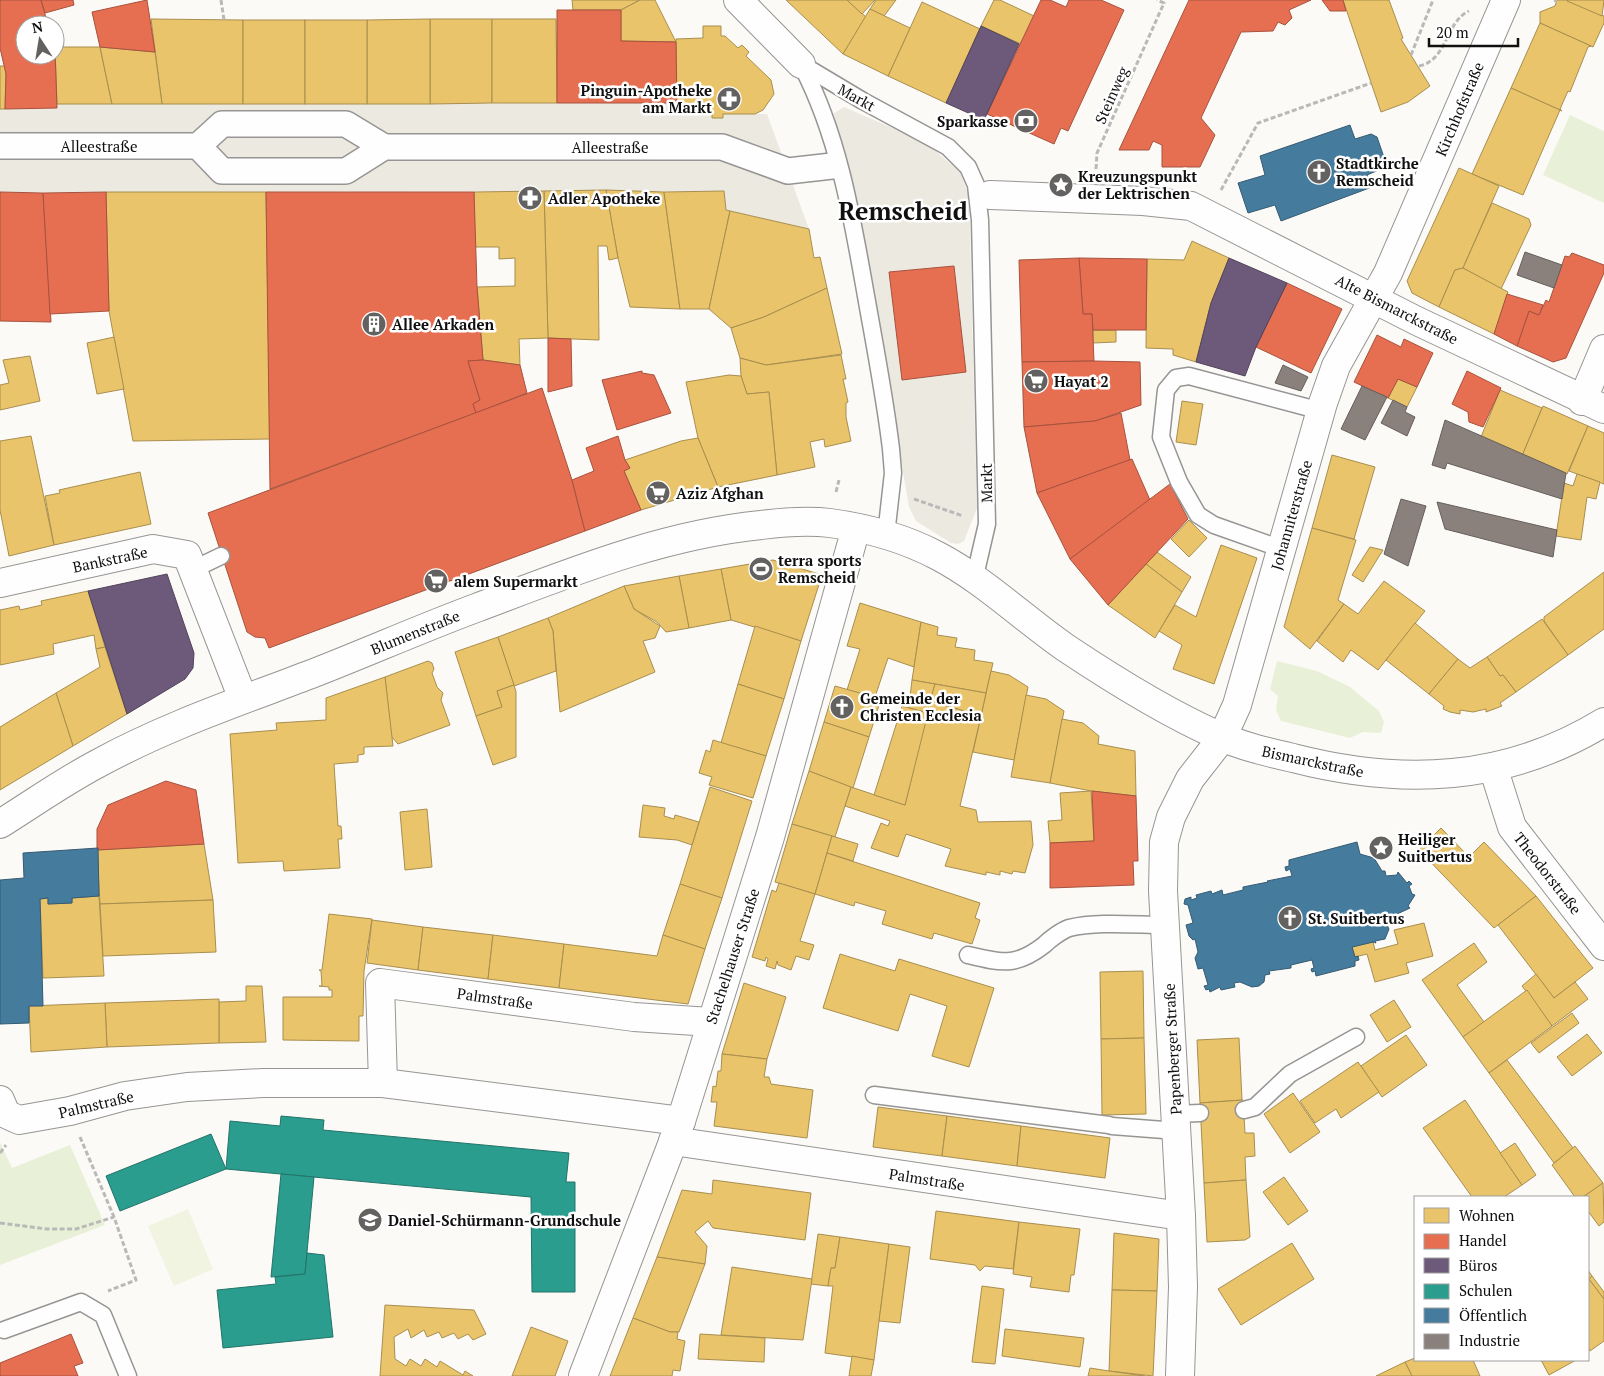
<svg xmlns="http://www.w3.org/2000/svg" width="1604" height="1376" font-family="'PT Serif',serif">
  <rect width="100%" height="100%" fill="#fcfaf6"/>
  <!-- green -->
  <g fill="#e8f1d7">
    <polygon points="1570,115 1604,131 1604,203 1543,175"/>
    <polygon points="1277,661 1317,671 1350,687 1379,711 1384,722 1381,733 1363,732 1350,738 1281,721 1276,710 1278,696 1270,689"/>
    <polygon points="0,1142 12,1168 70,1145 105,1225 0,1265"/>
  </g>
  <!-- pitch -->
  <polygon fill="#f0f4e1" points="188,1209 213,1269 174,1286 148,1226"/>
  <!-- plaza -->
  <g fill="#ece9e1">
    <polygon points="677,103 695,110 695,114 712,114 712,118 723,118 723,114 767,114 809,229 726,210 723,191 0,192 0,109 57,104"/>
    <polygon points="844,107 925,142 960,172 969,196 977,508 964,541 958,544 951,543 916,521 909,507 864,239 835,121 834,113"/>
  </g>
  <!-- homes -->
  <g fill="#e9c46a" stroke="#a88e4f">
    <polygon points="572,0 640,0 621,10 573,10"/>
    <polygon points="640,0 655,0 676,42 621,41 621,10"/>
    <polygon points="786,0 847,0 866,17 843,54"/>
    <polygon points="847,0 875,0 862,14"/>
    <polygon points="876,0 896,0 884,16 870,9"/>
    <polygon points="994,0 1000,0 1034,16 1021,44 981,26"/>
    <polygon points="1343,0 1389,0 1403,38 1401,39 1430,86 1408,102 1381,112"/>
    <polygon points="1557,0 1566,0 1604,16 1604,23 1593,47 1540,23 1540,12 1555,6"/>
    <polygon points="1604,0 1602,16 1567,1 1568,0"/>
    <polygon points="922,2 980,29 946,103 888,76"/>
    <polygon points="870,9 910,28 888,76 843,54"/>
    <polygon points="151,19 243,20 243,104 162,104"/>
    <polygon points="430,19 492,19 492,103 430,104"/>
    <polygon points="430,19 430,104 367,104 367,20"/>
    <polygon points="492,19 556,19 557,103 492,103"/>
    <rect x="243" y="20" width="62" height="84"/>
    <rect x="305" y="20" width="62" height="84"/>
    <polygon points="1540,23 1591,46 1588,47 1570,92 1568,91 1560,109 1562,111 1511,88"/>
    <polygon points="703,26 721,26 721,36 725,36 738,48 742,45 749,52 746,56 771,80 774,94 763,110 755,114 723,114 723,118 712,118 712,114 695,114 695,110 676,110 676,39 703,38"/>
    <polygon points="55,47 100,47 112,104 57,104"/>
    <polygon points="100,47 155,52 162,104 112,104"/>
    <polygon points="0,66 5,66 6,74 5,109 0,109"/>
    <polygon points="1511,88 1560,110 1523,195 1472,174"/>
    <polygon points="1459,168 1499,186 1463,268 1455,270 1439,307 1412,293 1407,281"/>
    <polygon points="606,190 664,192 680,309 630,307 618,258"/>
    <polygon points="606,190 618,258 609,260 607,246 598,246 599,340 548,338 544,191"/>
    <polygon points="544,191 548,338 519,339 520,365 483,360 477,287 515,286 515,258 499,259 499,247 475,247 474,192"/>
    <polygon points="724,191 726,210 730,211 709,309 680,309 664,192"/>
    <polygon points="106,192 266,192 270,439 133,441 109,311"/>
    <polygon points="1492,203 1529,219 1531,225 1501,289 1463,268"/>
    <polygon points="730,211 809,229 814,258 820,257 827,288 764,317 731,328 709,309"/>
    <polygon points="1192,241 1229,258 1211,303 1196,362 1173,355 1173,349 1146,348 1147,259 1184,260"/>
    <polygon points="1463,268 1508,292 1494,334 1439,307 1455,270"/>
    <polygon points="827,288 842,354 766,365 740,358 731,328 764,317"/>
    <polygon points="1093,330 1116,330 1116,342 1093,343"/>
    <polygon points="114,337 124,389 97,394 87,343"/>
    <polygon points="841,355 846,379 843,379 848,402 846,403 846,417 851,441 825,447 824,439 810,442 815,467 777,475 769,392 747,394 741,376 740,358 766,365"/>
    <polygon points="30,356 40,401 0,410 0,385 9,383 3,360"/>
    <polygon points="729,375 741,376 747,394 769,392 777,475 718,487 698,438 686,382"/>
    <polygon points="1398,379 1417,387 1407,407 1388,398"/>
    <polygon points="1500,390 1542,408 1522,456 1481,437"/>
    <polygon points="1182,401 1203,404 1196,445 1176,442"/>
    <polygon points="1543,406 1588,426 1567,474 1522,456"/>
    <polygon points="1588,426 1604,433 1604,484 1569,471"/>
    <polygon points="31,436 54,545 9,556 0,510 0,441"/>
    <polygon points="698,438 718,487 641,510 624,471 630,468 625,460 681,441"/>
    <polygon points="1332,455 1375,467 1354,539 1312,528"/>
    <polygon points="140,472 151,524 54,545 45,496 60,493 59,490"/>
    <polygon points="1577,474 1600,482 1596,499 1587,497 1581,540 1556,536 1564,483 1573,486"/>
    <polygon points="1189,520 1207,538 1189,557 1171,539"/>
    <polygon points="1312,528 1356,540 1338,600 1344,604 1310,649 1284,627"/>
    <polygon points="1221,545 1257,558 1214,684 1173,669 1182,645 1159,631 1175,605 1196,617"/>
    <polygon points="1370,547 1383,550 1363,582 1352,575"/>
    <polygon points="1157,552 1191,577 1182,592 1146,564"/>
    <polygon points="773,560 822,575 801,641 731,620 721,569"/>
    <polygon points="1146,564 1182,592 1155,638 1108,605"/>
    <polygon points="721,569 731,620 689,628 679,576"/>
    <polygon points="1604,572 1604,629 1568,655 1544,621 1544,617"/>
    <polygon points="679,576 689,628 666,632 657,622 634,609 624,586"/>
    <polygon points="1384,581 1425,611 1378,670 1351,650 1343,662 1317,641 1344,604 1358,614"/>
    <polygon points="624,586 634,609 660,626 655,638 643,641 655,672 560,712 553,631 548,618"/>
    <polygon points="88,591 105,647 96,649 94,635 53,644 54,654 0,665 0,610 19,606 20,610 42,605 41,601"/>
    <polygon points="860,603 921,622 914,667 888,658 875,697 847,690 860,649 847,646"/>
    <polygon points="548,618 553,631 556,671 514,686 498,637"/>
    <polygon points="1542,619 1568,655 1516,692 1503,675 1500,676 1487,657"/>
    <polygon points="921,622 938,627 937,635 957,638 955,647 975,650 974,660 993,663 986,693 912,680"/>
    <polygon points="1415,623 1458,659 1429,694 1386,660"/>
    <polygon points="755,626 801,641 784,699 738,684"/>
    <polygon points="498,637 514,685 497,691 502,707 476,716 455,652"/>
    <polygon points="105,647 127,714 73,746 56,693 100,667 96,649"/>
    <polygon points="1487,657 1500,676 1503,675 1516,692 1500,703 1502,706 1486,712 1486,709 1473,712 1460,710 1460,714 1450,712 1443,709 1444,706 1429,694 1458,659 1470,668"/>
    <polygon points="428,661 432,663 434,669 432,673 437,687 443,693 441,700 450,725 398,744 391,736 385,677"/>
    <polygon points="991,671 1009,675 1028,687 1014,760 973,752"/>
    <polygon points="385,677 393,746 364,747 364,754 358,755 358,762 334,764 338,826 341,826 342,839 338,839 340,868 284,871 283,861 238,863 230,734 277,730 276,723 326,720 326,698"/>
    <polygon points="912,680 935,684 931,700 910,697"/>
    <polygon points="738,684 784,699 766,756 721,743"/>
    <polygon points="935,684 986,693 981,716 930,701"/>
    <polygon points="514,685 516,692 516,757 493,765 476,716 502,707 497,691"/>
    <polygon points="835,686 881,699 869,737 824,722"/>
    <polygon points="56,693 73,746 0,790 0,727"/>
    <polygon points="1026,695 1046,699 1064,711 1050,783 1011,777"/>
    <polygon points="910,697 931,700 928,713 909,708"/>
    <polygon points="930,701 981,716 960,806 976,810 978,822 1031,821 1033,845 1025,873 1013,871 1012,874 1000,871 1000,875 986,872 986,875 945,866 951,849 906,834 898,857 871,848 881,823 888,826 890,821 845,806 851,787 905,805"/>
    <polygon points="902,706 928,713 905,805 874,795"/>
    <polygon points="1062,719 1083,723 1099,736 1098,744 1135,751 1136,796 1091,791 1050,783"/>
    <polygon points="824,722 869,737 853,788 809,771"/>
    <polygon points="713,740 766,756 753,798 709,785 712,777 699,773 706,750 710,752"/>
    <polygon points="809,771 851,787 835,837 792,824"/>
    <polygon points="710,787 752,801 722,898 680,884"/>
    <polygon points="1091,791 1094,841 1050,843 1048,821 1062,820 1060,793"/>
    <polygon points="643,805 665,808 664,816 674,819 675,815 699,822 692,845 677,840 639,837"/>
    <polygon points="427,809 432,867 405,870 400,812"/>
    <polygon points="792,824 832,836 815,894 775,882"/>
    <polygon points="1441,828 1469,857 1484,842 1536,896 1494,928 1419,850"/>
    <polygon points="832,836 858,844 853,861 827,853"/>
    <polygon points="204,844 213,900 100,904 97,850"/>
    <polygon points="827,853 980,903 975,918 980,920 972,944 934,933 932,939 882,924 886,911 855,902 854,906 815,894"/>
    <polygon points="779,883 815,894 800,941 814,945 809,960 796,956 791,970 778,965 777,961 775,969 766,966 768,959 766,957 765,961 752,957 772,890 776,892"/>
    <polygon points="680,884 722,898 705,949 663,935"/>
    <polygon points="99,896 104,976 43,978 40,899 48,898 48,904 72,903 72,898"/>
    <polygon points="1536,896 1593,968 1554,998 1498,925"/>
    <polygon points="213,900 216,952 103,956 100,904"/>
    <polygon points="329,914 372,919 364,971 363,1016 359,1016 359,1041 283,1040 283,997 332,997 332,990 329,990 329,987 319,986 322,986 321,971 319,970 322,970"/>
    <polygon points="372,920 423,927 418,970 367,963"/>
    <polygon points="1424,923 1433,956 1406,963 1409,973 1375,982 1367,954 1355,957 1352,947 1373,942 1375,950 1398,944 1394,930"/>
    <polygon points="423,927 493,935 488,979 418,970"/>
    <polygon points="493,935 564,944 559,988 488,979"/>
    <polygon points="663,935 705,949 688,1004 559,988 564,944 657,956"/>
    <polygon points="1474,943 1487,962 1457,985 1484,1022 1463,1037 1422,980"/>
    <polygon points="840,954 895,971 899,959 994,988 969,1067 932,1056 947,1006 910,994 898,1031 823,1008"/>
    <polygon points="1143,971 1144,1038 1101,1039 1100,972"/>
    <polygon points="1536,974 1554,998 1575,982 1588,999 1552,1026 1522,986"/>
    <polygon points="744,983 786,997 767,1059 722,1054"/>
    <polygon points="246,986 262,986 266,1042 219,1043 219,1002 246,1001"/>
    <polygon points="1527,990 1552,1026 1489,1073 1463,1037"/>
    <polygon points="219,999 219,1043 107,1047 105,1003"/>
    <polygon points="1394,1000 1411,1027 1387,1042 1370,1015"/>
    <polygon points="105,1003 107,1047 31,1052 29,1006"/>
    <polygon points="1572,1013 1579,1023 1539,1053 1531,1043"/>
    <polygon points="1587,1034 1602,1053 1572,1076 1557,1057"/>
    <polygon points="1406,1035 1427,1065 1382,1097 1361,1066"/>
    <polygon points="1144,1038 1146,1114 1102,1115 1101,1039"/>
    <polygon points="1239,1038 1242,1100 1200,1103 1197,1040"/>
    <polygon points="722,1054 767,1059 764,1077 769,1077 771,1084 813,1090 807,1138 714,1126 717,1102 711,1102 713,1086 716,1087 718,1071 721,1071"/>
    <polygon points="1507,1060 1573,1148 1554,1163 1489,1073"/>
    <polygon points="1358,1062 1379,1092 1341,1118 1336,1109 1315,1123 1300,1101"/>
    <polygon points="1293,1093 1320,1132 1290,1153 1264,1114"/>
    <polygon points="1243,1100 1245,1133 1254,1133 1255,1156 1245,1157 1246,1180 1204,1183 1200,1103"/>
    <polygon points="1465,1100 1522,1185 1504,1197 1472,1197 1423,1128"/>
    <polygon points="878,1107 947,1116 942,1156 873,1147"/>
    <polygon points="947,1116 1021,1126 1017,1166 942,1156"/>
    <polygon points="1021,1126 1110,1138 1105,1178 1017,1166"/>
    <polygon points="1515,1143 1536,1175 1522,1185 1500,1153"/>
    <polygon points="1575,1146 1603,1183 1583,1197 1575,1197 1552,1165"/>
    <polygon points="1284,1177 1308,1211 1288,1225 1263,1192"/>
    <polygon points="713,1180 811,1193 805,1240 713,1228 708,1221 695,1232 707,1246 705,1264 657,1257 682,1190 712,1194"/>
    <polygon points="1246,1180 1250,1237 1245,1240 1207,1242 1204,1183"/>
    <polygon points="1603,1183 1604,1222 1599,1226 1588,1211 1588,1197 1583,1197"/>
    <polygon points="936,1211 1019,1222 1013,1269 985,1266 980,1271 975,1265 930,1259"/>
    <polygon points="1019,1222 1080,1229 1074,1275 1071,1275 1069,1292 1030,1287 1032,1277 1013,1274"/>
    <polygon points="1114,1233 1159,1239 1157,1291 1112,1290"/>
    <polygon points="818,1234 840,1237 835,1268 831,1268 828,1286 811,1284"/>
    <polygon points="840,1237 889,1244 874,1360 825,1353 833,1286 828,1286 831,1268 835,1268"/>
    <polygon points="1292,1243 1314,1279 1241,1325 1218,1289"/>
    <polygon points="889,1244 910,1247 900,1323 879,1321"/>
    <polygon points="657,1257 705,1264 679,1332 670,1332 633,1318"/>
    <polygon points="732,1267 812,1279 803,1340 721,1335"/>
    <polygon points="1588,1270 1592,1276 1589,1279 1604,1299 1604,1341 1590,1351 1588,1347"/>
    <polygon points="1592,1276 1604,1292 1604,1299 1589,1279"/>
    <polygon points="982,1286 1004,1289 995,1364 972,1362"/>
    <polygon points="1112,1290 1157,1291 1153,1376 1109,1371"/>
    <polygon points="385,1305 474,1310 486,1334 473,1340 468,1334 458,1339 454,1333 442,1338 439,1332 427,1337 424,1330 411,1338 408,1329 394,1337 395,1359 406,1366 410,1359 421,1366 425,1359 437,1367 440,1361 463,1375 465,1371 473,1376 380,1376"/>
    <polygon points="633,1318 670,1332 678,1332 677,1339 685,1341 680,1371 673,1370 672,1376 610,1376"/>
    <polygon points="531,1327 568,1341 555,1376 512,1376"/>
    <polygon points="1005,1329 1084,1338 1080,1367 1002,1356"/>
    <polygon points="700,1334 765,1338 764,1362 698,1359"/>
    <polygon points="852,1356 874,1360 871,1376 849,1376"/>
    <polygon points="1415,1358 1415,1360 1473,1360 1480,1376 1412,1376 1405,1362"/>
    <polygon points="1541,1360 1576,1360 1549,1375"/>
    <polygon points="1405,1362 1412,1376 1376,1376"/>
    <polygon points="1090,1368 1109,1371 1145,1376 1088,1376"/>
  </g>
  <!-- shops -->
  <g fill="#e76f51" stroke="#a6523e">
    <polygon points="0,0 41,0 48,25 25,25 25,55 55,55 55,50 57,108 5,109 6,74 0,48"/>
    <polygon points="41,0 73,0 74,5 45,13"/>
    <polygon points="147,0 155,52 100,47 92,12"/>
    <polygon points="1041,0 1050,0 1066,7 1069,0 1101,0 1124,10 1068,131 1061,128 1054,144 987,114"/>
    <polygon points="1189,0 1311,0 1289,10 1292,18 1285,25 1278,22 1273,31 1241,32 1201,118 1215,135 1200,167 1162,167 1162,145 1153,141 1149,150 1119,150"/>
    <polygon points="1322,0 1343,0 1346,11 1330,11"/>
    <polygon points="557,10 621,10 621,41 676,42 677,103 557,103"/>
    <polygon points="0,192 43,193 51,322 0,321"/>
    <polygon points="106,192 109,311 50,314 43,193"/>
    <polygon points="266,192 474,192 477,287 483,360 468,361 480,400 473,404 476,413 270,489"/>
    <polygon points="1572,253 1604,265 1604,273 1566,358 1553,362 1517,346 1529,311 1539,315 1546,300 1549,302 1565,256 1569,257"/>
    <polygon points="1079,258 1147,259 1146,330 1093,330 1092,314 1083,314"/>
    <polygon points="1079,258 1083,314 1092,314 1094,361 1022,362 1019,260"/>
    <polygon points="954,266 966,372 902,380 889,272"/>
    <polygon points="1287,283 1342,309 1311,373 1256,347"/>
    <polygon points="1507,294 1543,305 1539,315 1529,311 1517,346 1494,334"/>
    <polygon points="1377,335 1401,347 1404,339 1433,353 1417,387 1398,379 1388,398 1354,382"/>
    <polygon points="548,338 571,339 572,386 548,392"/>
    <polygon points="483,360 520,365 527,393 476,413 473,404 480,400 468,361"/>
    <polygon points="1094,361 1140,362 1141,405 1095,421 1024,427 1022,362"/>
    <polygon points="642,371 642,373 654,375 671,413 617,430 602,380"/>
    <polygon points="1467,371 1501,388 1483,427 1469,422 1468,412 1452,404"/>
    <polygon points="542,388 572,480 585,531 269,648 265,638 255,637 247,632 208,513"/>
    <polygon points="1121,413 1130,460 1037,493 1024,427 1095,421"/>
    <polygon points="618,436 625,460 630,468 624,471 641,510 585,531 572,480 594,471 586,448"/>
    <polygon points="1132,459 1150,500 1070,559 1037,493"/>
    <polygon points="1170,484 1188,519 1108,605 1070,559"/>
    <polygon points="166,781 196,790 204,844 97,850 97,829 108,805"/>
    <polygon points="1092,791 1136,796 1138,861 1133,861 1134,885 1050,888 1050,843 1094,841"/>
    <polygon points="71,1334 83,1363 74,1366 78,1376 0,1376 0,1363"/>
  </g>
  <!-- offices -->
  <g fill="#6d597a" stroke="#51435a">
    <polygon points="981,26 1019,44 984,120 946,103"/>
    <polygon points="1229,258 1287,283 1256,347 1245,376 1196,362 1211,303"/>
    <polygon points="167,574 194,653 193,668 185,679 127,714 88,591"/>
  </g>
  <!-- schools -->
  <g fill="#2a9d8f" stroke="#227369">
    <polygon points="281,1116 324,1120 323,1130 569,1153 566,1182 575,1182 575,1292 532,1292 531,1197 226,1169 230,1121 280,1126"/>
    <polygon points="211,1134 226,1169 120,1211 106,1176"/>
    <polygon points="281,1174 314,1177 305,1274 271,1277"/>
    <polygon points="307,1253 324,1255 333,1337 223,1348 217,1290 276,1284 275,1277 305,1274"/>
  </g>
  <!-- public -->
  <g fill="#457b9d" stroke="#355b73">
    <polygon points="1350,125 1355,139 1371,134 1377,137 1386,163 1381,169 1367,175 1372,187 1281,221 1275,205 1248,213 1238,183 1265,175 1260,156"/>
    <polygon points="1357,842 1360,854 1374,858 1382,871 1385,871 1386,876 1397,875 1398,872 1407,883 1409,881 1412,884 1409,886 1412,894 1415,895 1408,906 1410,908 1395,915 1397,919 1393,920 1392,916 1384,919 1389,929 1385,939 1375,941 1376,943 1373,942 1352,947 1355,957 1358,956 1359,960 1355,961 1355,966 1316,976 1315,971 1312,972 1311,969 1314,968 1312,960 1291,965 1291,968 1269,971 1270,974 1265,975 1264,982 1259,986 1252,987 1240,982 1234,983 1235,987 1221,990 1220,987 1210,992 1209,989 1206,990 1204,986 1208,985 1203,968 1198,969 1195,958 1198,952 1195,939 1193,940 1189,936 1186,925 1193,923 1188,905 1184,904 1185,899 1191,897 1191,900 1197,898 1196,895 1211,891 1212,894 1222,890 1223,895 1243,890 1243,887 1268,882 1267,881 1292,876 1290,869 1286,871 1285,867 1289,866 1289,860"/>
    <polygon points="98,848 99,896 72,898 72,903 48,904 48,898 40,899 43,1006 29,1006 29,1023 0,1024 0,880 24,878 23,853"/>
  </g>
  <!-- industry -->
  <g fill="#8a817c" stroke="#655f5c">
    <polygon points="1525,252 1562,265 1554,288 1517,275"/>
    <polygon points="1283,365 1308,377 1301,391 1275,383"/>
    <polygon points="1362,386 1387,397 1365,440 1341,429"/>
    <polygon points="1393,400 1407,407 1405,412 1415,417 1407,436 1381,423"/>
    <polygon points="1445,420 1566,473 1562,499 1447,463 1445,469 1432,465"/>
    <polygon points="1401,499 1426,506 1408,566 1384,554"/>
    <polygon points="1437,502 1557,530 1553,557 1445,529"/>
  </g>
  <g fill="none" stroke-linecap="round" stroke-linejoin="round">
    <defs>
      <g id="service">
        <polyline points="801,64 863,101 948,147 968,167 976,185 980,220 987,524 974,580"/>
        <path d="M802,66C839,137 852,217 866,296C875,347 885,398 891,449L893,473L886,535"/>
        <polyline points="1282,549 1214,525 1198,515 1179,482 1161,437 1166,390 1176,378 1189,376 1321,411"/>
        <polyline points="194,569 221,556"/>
        <path d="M968,955C1001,963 1016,967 1044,945C1050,939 1061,931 1069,928C1097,921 1137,925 1165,925"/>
        <polyline points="874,1095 1109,1125"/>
        <polyline points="1244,1110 1255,1107 1290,1074 1356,1037"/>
        <polyline points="1176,1114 1200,1113"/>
        <polyline points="1112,1126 1177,1131"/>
        <polyline points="4,1330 81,1302 103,1315 128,1376"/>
      </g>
      <g id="pedestrian">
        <polyline points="0,146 198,146 222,171 346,171 384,147 722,147 788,171 832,166"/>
        <polyline points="198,146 222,124 346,124 384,147"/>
      </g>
      <g id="minor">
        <polyline points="738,0 801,64"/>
        <polyline points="990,195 1143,201 1191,206 1417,321 1604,409"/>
        <polyline points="1582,401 1604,349"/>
        <polyline points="0,583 153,549 187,555 243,699"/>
        <polyline points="1493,767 1512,827 1604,946"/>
        <polyline points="383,1083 380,983 634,1017 711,1022"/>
        <polyline points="0,1100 6,1114 19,1120 70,1111 125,1096 187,1087 263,1083 383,1083 681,1121"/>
        <polyline points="673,1141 1181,1216"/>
        <polyline points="583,1376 681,1121 770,837 856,528"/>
        <polyline points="1180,1376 1183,1287 1181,1216 1163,891 1164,842 1171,817 1190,779 1222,738 1237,705 1323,403 1336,366 1388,273 1506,0"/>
      </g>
      <path id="tertiary" d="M0,824C32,804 63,782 97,764C166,726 241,701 314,673C368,652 422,628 476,608C569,573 661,535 761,525C784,522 807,520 830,523C867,528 906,539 938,556C984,580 1024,619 1066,648C1114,680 1165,712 1217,735C1241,746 1267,752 1293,758C1402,786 1506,782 1604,722"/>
    </defs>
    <!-- service casing -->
    <use href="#service" stroke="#969594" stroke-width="19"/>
    <!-- pedestrian casing -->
    <use href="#pedestrian" stroke="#969594" stroke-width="28"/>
    <!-- minor casing -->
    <use href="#minor" stroke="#969594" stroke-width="30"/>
    <!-- tertiary casing -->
    <use href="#tertiary" stroke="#969594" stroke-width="30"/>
    <!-- path -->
    <g stroke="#b9b9b8" stroke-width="3" stroke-dasharray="5 2.5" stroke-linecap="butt">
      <polyline points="221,0 224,20"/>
      <polyline points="1554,0 1557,1"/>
      <polyline points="1411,55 1433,0"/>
      <path d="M1419,66C1448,60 1445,22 1469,11"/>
      <polyline points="1096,169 1097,153 1164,3 1157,0"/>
      <polyline points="1221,190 1258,123 1371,83"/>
      <polyline points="836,492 839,480"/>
      <polyline points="914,499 963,516"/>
      <polyline points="80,1137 114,1217 136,1280 108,1291"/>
      <polyline points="0,1153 6,1145"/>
      <polyline points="0,1223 47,1229 76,1229 114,1217"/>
    </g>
    <!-- service -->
    <use href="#service" stroke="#fffefe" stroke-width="16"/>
    <!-- pedestrian -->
    <use href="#pedestrian" stroke="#fffefe" stroke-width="25"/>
    <!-- minor -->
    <use href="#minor" stroke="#fffefe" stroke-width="28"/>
    <!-- tertiary -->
    <use href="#tertiary" stroke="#fffefe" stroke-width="28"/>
  </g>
  <!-- icons -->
  <defs>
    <symbol id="pharmacy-disc" viewBox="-11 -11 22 22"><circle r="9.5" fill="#636260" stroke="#fff"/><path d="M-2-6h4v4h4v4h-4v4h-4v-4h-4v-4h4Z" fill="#fff"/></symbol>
    <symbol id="bank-disc" viewBox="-11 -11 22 22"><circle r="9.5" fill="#636260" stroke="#fff"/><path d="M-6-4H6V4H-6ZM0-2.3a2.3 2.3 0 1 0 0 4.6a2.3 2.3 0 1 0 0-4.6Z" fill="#fff"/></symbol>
    <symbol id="church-disc" viewBox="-11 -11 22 22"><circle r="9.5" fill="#636260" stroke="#fff"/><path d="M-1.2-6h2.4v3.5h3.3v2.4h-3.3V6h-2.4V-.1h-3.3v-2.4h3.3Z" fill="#fff"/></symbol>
    <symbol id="sight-disc" viewBox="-11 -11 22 22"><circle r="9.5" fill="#636260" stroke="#fff"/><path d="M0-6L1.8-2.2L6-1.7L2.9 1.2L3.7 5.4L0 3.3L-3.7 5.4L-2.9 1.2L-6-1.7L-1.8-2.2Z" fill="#fff"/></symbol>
    <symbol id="building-disc" viewBox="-11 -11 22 22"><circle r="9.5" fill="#636260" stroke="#fff"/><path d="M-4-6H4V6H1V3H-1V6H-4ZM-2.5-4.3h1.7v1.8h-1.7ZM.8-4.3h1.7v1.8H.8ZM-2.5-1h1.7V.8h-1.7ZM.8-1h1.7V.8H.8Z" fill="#fff"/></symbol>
    <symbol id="supermarket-disc" viewBox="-11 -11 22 22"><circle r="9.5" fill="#636260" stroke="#fff"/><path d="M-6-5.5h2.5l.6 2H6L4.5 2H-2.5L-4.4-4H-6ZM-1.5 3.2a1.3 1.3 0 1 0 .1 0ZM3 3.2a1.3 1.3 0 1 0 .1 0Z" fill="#fff"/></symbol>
    <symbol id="stadium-disc" viewBox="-11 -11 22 22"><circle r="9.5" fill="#636260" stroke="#fff"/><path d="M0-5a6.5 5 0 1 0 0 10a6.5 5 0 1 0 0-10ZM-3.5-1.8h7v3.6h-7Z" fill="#fff"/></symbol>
    <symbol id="school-disc" viewBox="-11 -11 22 22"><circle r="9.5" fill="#636260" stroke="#fff"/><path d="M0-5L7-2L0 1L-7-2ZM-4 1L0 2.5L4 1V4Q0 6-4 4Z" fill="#fff"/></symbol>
  </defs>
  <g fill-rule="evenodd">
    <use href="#pharmacy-disc" x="715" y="85" width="28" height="28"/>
    <use href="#bank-disc" x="1012" y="107" width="28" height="28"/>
    <use href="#church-disc" x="1305" y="158" width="28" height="28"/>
    <use href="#sight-disc" x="1047" y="171" width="28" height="28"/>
    <use href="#pharmacy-disc" x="516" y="184" width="28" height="28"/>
    <use href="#building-disc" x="360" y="310" width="28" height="28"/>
    <use href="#supermarket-disc" x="1022" y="367" width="28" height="28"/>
    <use href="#supermarket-disc" x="644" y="479" width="28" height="28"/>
    <use href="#stadium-disc" x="747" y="555" width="28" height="28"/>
    <use href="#supermarket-disc" x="422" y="567" width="28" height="28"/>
    <use href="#church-disc" x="828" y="693" width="28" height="28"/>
    <use href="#sight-disc" x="1367" y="834" width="28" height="28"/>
    <use href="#church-disc" x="1276" y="904" width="28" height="28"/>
    <use href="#school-disc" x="356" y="1206" width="28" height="28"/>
  </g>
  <g text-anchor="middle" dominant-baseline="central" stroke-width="5" stroke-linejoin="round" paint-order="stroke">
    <!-- poi labels -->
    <g font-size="15" font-weight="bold" fill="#101010" stroke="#fff" text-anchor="start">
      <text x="712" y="90" text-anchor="end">Pinguin-Apotheke<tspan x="712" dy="17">am Markt</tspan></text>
      <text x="1008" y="121" text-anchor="end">Sparkasse</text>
      <text x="1336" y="163">Stadtkirche<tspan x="1336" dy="17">Remscheid</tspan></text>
      <text x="1078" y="176">Kreuzungspunkt<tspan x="1078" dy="17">der Lektrischen</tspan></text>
      <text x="548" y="198">Adler Apotheke</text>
      <text x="392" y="324">Allee Arkaden</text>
      <text x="1054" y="381">Hayat 2</text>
      <text x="676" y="493">Aziz Afghan</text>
      <text x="778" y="560">terra sports<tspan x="778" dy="17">Remscheid</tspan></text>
      <text x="454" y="581">alem Supermarkt</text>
      <text x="860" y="698">Gemeinde der<tspan x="860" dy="17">Christen Ecclesia</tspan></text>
      <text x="1398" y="839">Heiliger<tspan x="1398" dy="17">Suitbertus</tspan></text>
      <text x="1308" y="918">St. Suitbertus</text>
      <text x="388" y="1220">Daniel-Schürmann-Grundschule</text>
    </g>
    <!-- street labels -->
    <g font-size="15" fill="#101010" stroke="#fff">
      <text transform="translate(1111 95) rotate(-66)">Steinweg</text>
      <text transform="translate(857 97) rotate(29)">Markt</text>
      <text transform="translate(1459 109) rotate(-67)">Kirchhofstraße</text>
      <text x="99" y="146">Alleestraße</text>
      <text x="610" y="147">Alleestraße</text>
      <text transform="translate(1397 309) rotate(27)">Alte Bismarckstraße</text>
      <text transform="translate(986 483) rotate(-91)">Markt</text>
      <text transform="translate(1291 515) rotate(-74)">Johanniterstraße</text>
      <text transform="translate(110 559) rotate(-12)">Bankstraße</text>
      <text transform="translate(415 632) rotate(-22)">Blumenstraße</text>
      <text transform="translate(1313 761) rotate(12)">Bismarckstraße</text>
      <text transform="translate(1548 873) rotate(52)">Theodorstraße</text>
      <text transform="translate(732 956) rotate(-72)">Stachelhauser Straße</text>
      <text transform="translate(495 998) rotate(8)">Palmstraße</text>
      <text transform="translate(1172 1049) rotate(-93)">Papenberger Straße</text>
      <text transform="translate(96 1104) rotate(-13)">Palmstraße</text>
      <text transform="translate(927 1179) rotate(9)">Palmstraße</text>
    </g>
    <!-- town labels -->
    <g font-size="25" font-weight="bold" fill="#101010" stroke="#fff">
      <text x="903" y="210">Remscheid</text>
    </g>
  </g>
  <!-- legend -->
  <rect x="1414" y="1196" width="175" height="165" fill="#ffffff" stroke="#9f9f9f"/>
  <rect x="1424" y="1208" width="25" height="15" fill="#e9c46a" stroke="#9f9f9f"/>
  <text x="1459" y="1221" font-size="15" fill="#101010">Wohnen</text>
  <rect x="1424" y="1234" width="25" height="15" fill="#e76f51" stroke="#9f9f9f"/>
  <text x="1459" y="1246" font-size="15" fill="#101010">Handel</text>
  <rect x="1424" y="1258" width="25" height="15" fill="#6d597a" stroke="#9f9f9f"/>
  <text x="1459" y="1271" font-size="15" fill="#101010">Büros</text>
  <rect x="1424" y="1284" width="25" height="15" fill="#2a9d8f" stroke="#9f9f9f"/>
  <text x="1459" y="1296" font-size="15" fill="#101010">Schulen</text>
  <rect x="1424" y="1308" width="25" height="15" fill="#457b9d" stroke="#9f9f9f"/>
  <text x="1459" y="1321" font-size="15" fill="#101010">Öffentlich</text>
  <rect x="1424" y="1334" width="25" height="15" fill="#8a817c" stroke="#9f9f9f"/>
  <text x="1459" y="1346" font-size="15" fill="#101010">Industrie</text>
  <!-- north arrow -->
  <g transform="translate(40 40) rotate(348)"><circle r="24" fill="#ffffff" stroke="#9f9f9f"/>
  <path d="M0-4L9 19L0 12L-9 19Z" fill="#636260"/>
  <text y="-8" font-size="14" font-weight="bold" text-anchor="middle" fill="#101010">N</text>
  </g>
  <!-- scale -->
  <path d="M1429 38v8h89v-8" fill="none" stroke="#101010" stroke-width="2.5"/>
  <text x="1436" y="38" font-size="15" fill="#101010" stroke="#ffffff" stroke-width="4" paint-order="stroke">20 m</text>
</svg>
